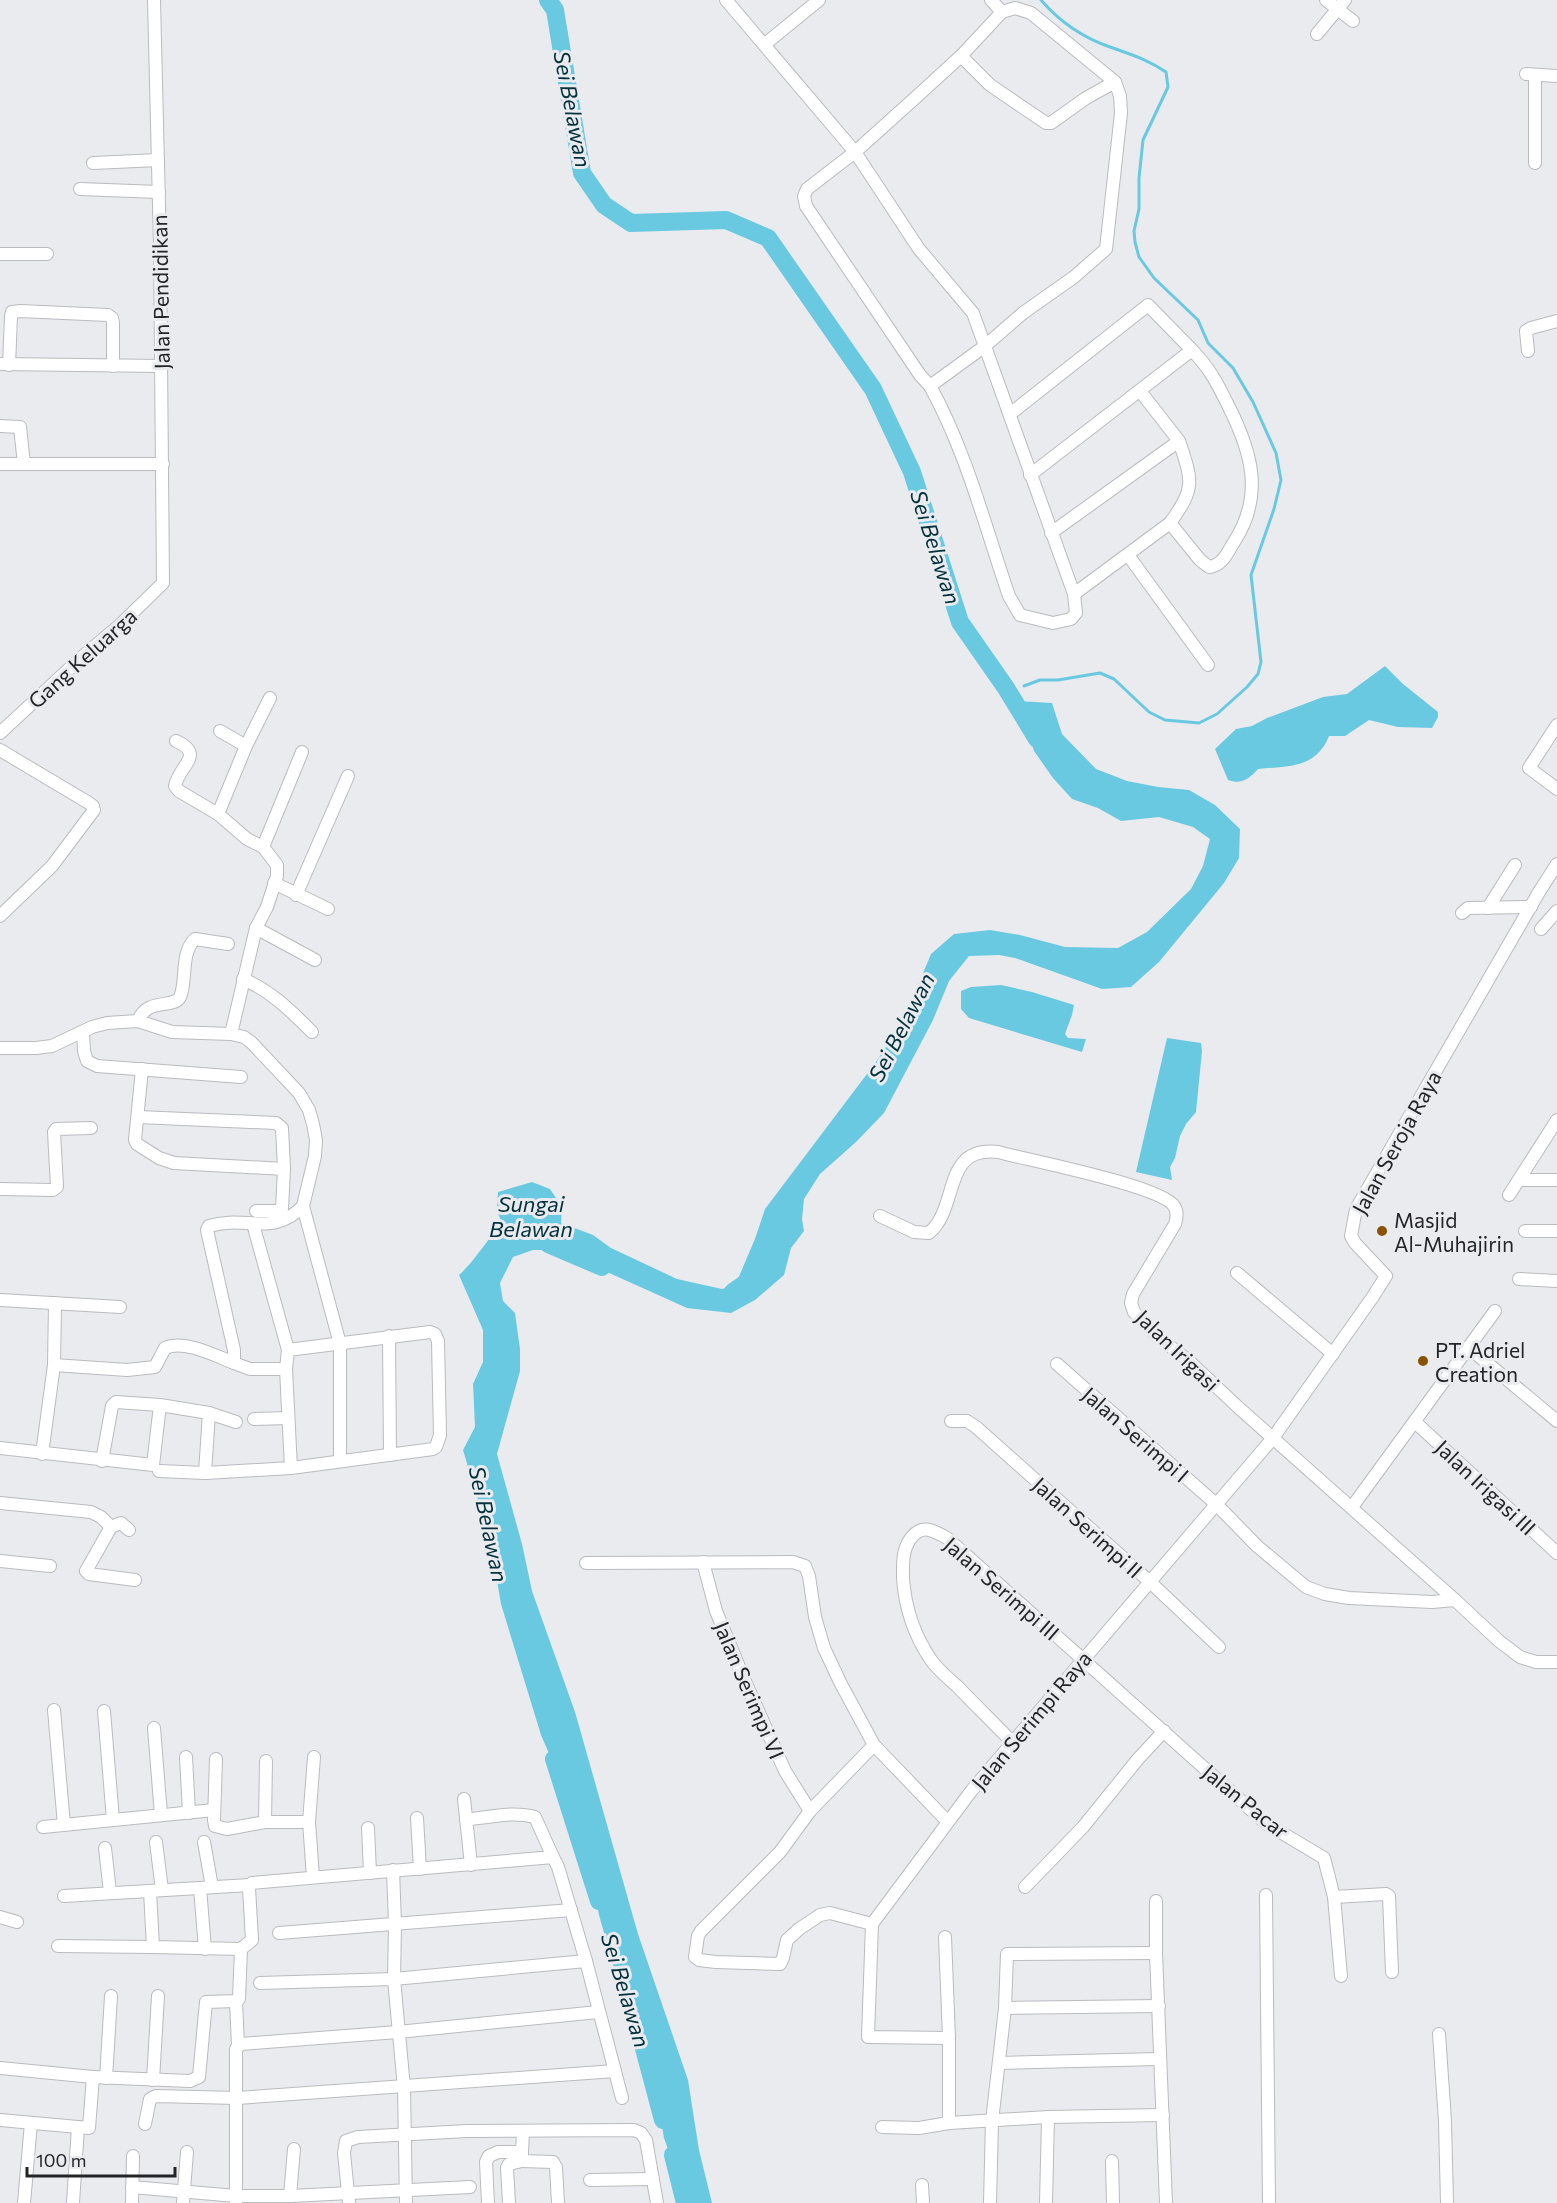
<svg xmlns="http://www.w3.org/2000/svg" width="1557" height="2203" font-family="Commissioner,sans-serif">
  <rect width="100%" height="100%" fill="#eaebef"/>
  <!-- water -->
  <g fill="#69c9e1">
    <path d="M1385,666L1403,684L1438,712V717L1432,728L1398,727L1369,720L1345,736H1329C1316,769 1287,766 1258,769C1249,779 1241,785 1228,780L1215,749L1236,729L1252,726L1267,718L1323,697L1347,694Z"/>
    <path d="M1018,701L1052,703L1062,734L1096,769L1127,781L1158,787L1189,790L1215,805L1240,829L1239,858L1224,883L1159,962L1131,987L1102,989L1015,958L999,955L969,956L949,981L933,1020L884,1113L856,1142L820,1174L804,1199L802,1219L804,1231L791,1248L784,1275L755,1300L731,1313L687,1308L607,1272L575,1255L558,1250H533L513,1257L500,1283L503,1301L515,1313L520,1349V1371L497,1454L522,1544L532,1591L575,1712L638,1934L688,2080L699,2150L712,2203H685L681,2185L664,2138L655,2085L615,1972L599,1915L591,1872L579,1831L564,1788L541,1735L501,1604L490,1540L463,1450L475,1427L473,1384L483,1362V1330L459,1275C476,1260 486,1240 502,1224L497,1210L498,1192L532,1182L550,1189L562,1207L561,1223L593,1235L611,1248L677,1279L722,1289L746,1282L760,1257L755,1239L765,1209L876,1062L903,1021L931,954L954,934L990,930L1020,935L1065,947L1118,948L1147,932L1191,889L1203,866L1210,839L1193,827L1159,817L1121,821L1098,808L1072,799L1053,778L1034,751Z"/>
    <polygon points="1001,985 1032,992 1074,1005 1072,1015 1065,1034 1068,1038 1086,1039 1082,1052 969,1018 961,1009 961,991 971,987"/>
    <polygon points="1167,1038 1201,1043 1202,1051 1196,1112 1186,1124 1180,1136 1175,1158 1170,1167 1172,1180 1136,1172"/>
  </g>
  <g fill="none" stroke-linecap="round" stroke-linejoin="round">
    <!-- stream -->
    <path stroke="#69c9e1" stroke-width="3" d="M1024,686L1040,680H1058L1100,673L1114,679L1149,712L1165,720L1199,723L1217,714L1247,687L1258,674L1261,662L1251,575L1274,509L1281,480L1276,453L1253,402L1233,368L1208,343L1198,320L1154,278L1139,257L1135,242L1134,231L1139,209V178L1143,140L1168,87L1166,72C1147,59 1132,55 1110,47C1084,38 1059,21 1041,0"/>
    <!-- river -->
    <g stroke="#69c9e1" stroke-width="18">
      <polyline points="548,0 555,10 582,173 604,205 631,223 726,220 768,238 873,389 912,472 960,622 1006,688 1037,739"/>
      <polyline points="548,1244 602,1267"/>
      <polyline points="733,1292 746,1283 769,1229"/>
      <polyline points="554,1759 599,1901"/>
      <polyline points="643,2045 663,2120"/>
      <polyline points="673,2155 685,2203"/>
    </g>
    <defs>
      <g id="minor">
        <path d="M726,0L855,152L919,249L973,313L1074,594L1076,613L1071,619L1053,623L1020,615L1009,596C985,526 966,451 930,386"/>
        <polyline points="991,0 1002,12"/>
        <polyline points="1326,0 1353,21"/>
        <polygon points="1015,8 1031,13 1115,82 1120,96 1121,113 1106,249 1074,277 1023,313 985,346 930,386 920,375 806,206 804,196 807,189 855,152 914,99 961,56 1002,12"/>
        <polyline points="1317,34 1345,0"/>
        <polyline points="765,44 819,0"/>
        <polyline points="961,56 990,85 1046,123 1051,123 1086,98 1115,82"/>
        <polyline points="1526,74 1557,76"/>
        <polyline points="93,163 158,160"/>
        <polyline points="1535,163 1535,75"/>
        <polyline points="80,189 159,192"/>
        <polyline points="0,254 47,254"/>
        <polyline points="1528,351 1526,331 1531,328 1557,321"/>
        <polyline points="0,364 161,366"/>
        <polyline points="9,365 11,316 12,312 20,311 108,315 112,318 113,323 113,366"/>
        <polyline points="1010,414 1148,305 1192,350"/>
        <polyline points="0,426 20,427 24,464"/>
        <polyline points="0,464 163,464"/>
        <path d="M1030,475L1192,350C1211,370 1217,383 1229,407C1252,453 1264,496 1234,542C1227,553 1223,565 1209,567L1200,560L1170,523L1074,594"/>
        <path d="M1170,523C1195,488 1193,482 1179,441"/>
        <polyline points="1051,533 1179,441 1140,391"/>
        <polyline points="1128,555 1208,665"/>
        <polyline points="1557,725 1529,768 1557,789"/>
        <polyline points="220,731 246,746"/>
        <polyline points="0,733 82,657 121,624 163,583 160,246 154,0"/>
        <path d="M176,741C206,755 179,765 175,786L179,791L218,814L247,839L263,847L277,865V876L267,907L256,928L231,1034"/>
        <polyline points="0,750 89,803 93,806 94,810 52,866 0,916"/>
        <polyline points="218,814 246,746 270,698"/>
        <polyline points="263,847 302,752"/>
        <polyline points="274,883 328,909"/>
        <polyline points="296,895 348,776"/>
        <polyline points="1488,908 1515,865"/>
        <polyline points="1462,913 1468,908 1531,907"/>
        <polyline points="256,928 315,960"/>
        <polyline points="1541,929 1557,911"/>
        <path d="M243,979C271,991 290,1010 312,1032"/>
        <path d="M138,1021C147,997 174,1009 180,997C187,983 180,953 195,939L228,944"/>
        <polyline points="83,1032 84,1051 87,1061 97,1066 241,1077"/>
        <polyline points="0,1048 36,1048 52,1046 92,1027 107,1023 138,1021 172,1032 231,1034 244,1037 252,1043 299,1093 309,1110 313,1124 316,1140 315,1156 303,1206 340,1344 340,1461"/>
        <polyline points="142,1069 135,1140 137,1144 159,1158 174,1163 284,1169 282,1209 278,1211 256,1211"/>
        <polyline points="138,1117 276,1123 282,1128 284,1169"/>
        <polyline points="1520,1180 1557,1180"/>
        <polyline points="0,1189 53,1190 57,1187 54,1132 56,1129 91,1128"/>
        <polyline points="1509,1195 1557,1120"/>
        <path d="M880,1216L914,1232L929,1233C960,1207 941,1146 998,1152C1028,1160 1161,1186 1174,1206C1178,1212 1177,1218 1175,1224L1133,1294L1131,1303L1134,1312L1158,1337L1189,1361L1239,1408L1455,1600L1499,1641L1520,1657L1536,1662H1557"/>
        <polyline points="253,1224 288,1350"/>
        <polyline points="1525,1231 1557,1231"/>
        <polyline points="1237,1273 1333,1354"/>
        <polyline points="1519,1279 1557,1281"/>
        <polyline points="0,1300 120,1307"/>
        <polyline points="389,1336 390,1455"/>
        <polyline points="1468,1347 1557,1421"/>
        <polyline points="1057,1364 1216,1504 1257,1546 1306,1587 1325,1594 1349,1598 1432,1602 1455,1600"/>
        <path d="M54,1365L127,1370L155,1367L165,1348C184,1339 216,1356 234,1363"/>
        <path d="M286,1369H250L234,1363V1350L207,1230L209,1226C245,1215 274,1237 303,1206"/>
        <polyline points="209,1413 236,1422"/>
        <polyline points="254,1419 288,1418"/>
        <polyline points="951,1421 967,1421 976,1427 1149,1581 1219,1647"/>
        <polyline points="1415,1422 1557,1553"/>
        <polyline points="0,1448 153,1465 160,1405"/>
        <polyline points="42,1454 54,1365 55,1303"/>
        <polyline points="102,1461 112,1406 116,1402 160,1405 209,1413 205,1473 159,1471"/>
        <polyline points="205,1473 291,1468 433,1449 436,1447 440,1435 438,1341 435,1334 430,1332 288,1350 286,1369 291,1468"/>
        <polyline points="0,1503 91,1512 101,1517 111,1527"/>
        <polyline points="1352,1507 1495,1311"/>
        <polyline points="129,1530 121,1523 111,1527 86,1571 89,1574 135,1580"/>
        <polyline points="0,1561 50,1566"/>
        <polyline points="703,1562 716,1611 744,1679 785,1771 810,1811"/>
        <polyline points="586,1563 793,1562 805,1566 809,1576 815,1617 824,1648 841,1684 874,1745 947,1821"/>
        <polyline points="54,1710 64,1825"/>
        <polyline points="104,1711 113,1820"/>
        <polyline points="154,1728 161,1815"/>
        <path d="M1012,1742C994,1723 975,1705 957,1686C948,1678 938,1670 931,1660C914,1635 905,1608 903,1578C903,1563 902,1550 911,1538C922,1524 933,1530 947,1538L1249,1808L1267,1824L1324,1858L1334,1897L1341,1976"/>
        <polyline points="186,1757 189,1813"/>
        <polyline points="216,1759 214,1820 215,1826 227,1829 265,1822 309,1822 314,1757"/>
        <polyline points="464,1799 471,1865"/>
        <polyline points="417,1818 420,1869"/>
        <path d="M466,1820C488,1817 513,1811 535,1817L553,1857"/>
        <polyline points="265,1822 266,1761"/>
        <polyline points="309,1822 313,1877"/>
        <polyline points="43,1827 214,1810"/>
        <polyline points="368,1828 370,1873"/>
        <polyline points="156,1842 162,1890"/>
        <polyline points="204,1842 212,1887"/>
        <polyline points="105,1848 110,1892"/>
        <polyline points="393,1870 395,1924 394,1979 404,2088 406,2203"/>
        <polyline points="1025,1887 1083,1827 1138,1759 1164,1731"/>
        <polyline points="200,1888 205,1949"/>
        <polyline points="150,1891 153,1947 241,1949"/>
        <polyline points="1266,1895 1269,2203"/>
        <polyline points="64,1896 250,1885"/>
        <polyline points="1334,1897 1386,1894 1389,1896 1392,1972"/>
        <polyline points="1156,1901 1156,1953 1166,2203"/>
        <polyline points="0,1917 17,1922"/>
        <polyline points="872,1924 830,1913 820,1915 799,1929 787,1940 783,1958 780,1964 716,1962 699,1960 695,1957 698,1936 701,1931 780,1852 810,1811 874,1745"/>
        <polyline points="279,1933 571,1910"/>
        <polyline points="945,1937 949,2038"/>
        <polyline points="58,1946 153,1947"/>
        <polyline points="260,1983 394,1979 586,1961"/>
        <polyline points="236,2001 238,2046"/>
        <polyline points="1005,2008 1159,2006"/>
        <polyline points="1439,2034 1445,2121 1447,2203"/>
        <polyline points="999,2063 1159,2059"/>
        <polyline points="0,2068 93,2077 89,2128 0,2120"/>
        <polyline points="93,2077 190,2081 199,2077 206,2002 236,2001 239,1999 241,1949 252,1940 249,1888 252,1883 553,1857 558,1867 586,1961 622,2098"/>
        <polyline points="106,2078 111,1996"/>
        <polyline points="153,2080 158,1996"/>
        <polyline points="949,2123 949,2038 868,2037 872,1924 972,1790 1273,1438 1372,1298 1386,1276 1355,1243 1351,1236 1356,1209 1539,892 1557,864"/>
        <polyline points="145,2124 150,2099 156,2096 237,2098 615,2071"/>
        <polyline points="882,2127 919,2128 949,2123 1048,2117 1163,2115"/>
        <polyline points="522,2152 522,2161 553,2162 556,2167 558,2203"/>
        <polyline points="1112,2161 1113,2203"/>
        <polyline points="590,2180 653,2179"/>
        <polyline points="922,2185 923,2203"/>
        <polyline points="132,2187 236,2196 290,2196 470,2187"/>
        <polyline points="290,2196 294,2149"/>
        <polyline points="24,2203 31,2123"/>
        <polyline points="73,2203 78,2127"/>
        <polyline points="132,2203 133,2156"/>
        <polyline points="183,2203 187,2152"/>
        <polyline points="236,2203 236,2049 241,2044 398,2032 598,2012"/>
        <polyline points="349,2203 344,2153 346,2141 358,2137 467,2131 634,2130 641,2133 646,2140 657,2203"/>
        <polyline points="488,2203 486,2162 489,2156 498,2152 522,2152 523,2131"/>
        <polyline points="509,2203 507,2168 509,2164 522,2161"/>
        <polyline points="990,2203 992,2121 1005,2008 1007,1954 1156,1953"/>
        <polyline points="1046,2203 1048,2117"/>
      </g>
    </defs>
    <!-- minor casing -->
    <use href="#minor" stroke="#b9bbbe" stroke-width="14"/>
    <!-- minor -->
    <use href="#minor" stroke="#fff" stroke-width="12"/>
  </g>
  <!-- markers -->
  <g fill="#8a5304" stroke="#eaebef" stroke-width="2">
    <circle cx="1382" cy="1231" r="6"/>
    <circle cx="1423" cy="1361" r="6"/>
  </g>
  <g text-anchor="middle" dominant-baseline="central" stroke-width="6" stroke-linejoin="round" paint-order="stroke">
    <!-- street labels -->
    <g font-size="21" fill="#242426" stroke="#eaebef">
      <text transform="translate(160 292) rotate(-91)">Jalan Pendidikan</text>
      <text transform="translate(82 658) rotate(-42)">Gang Keluarga</text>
      <text transform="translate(1396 1142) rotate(-61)">Jalan Seroja Raya</text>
      <text transform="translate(1178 1350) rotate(44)">Jalan Irigasi</text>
      <text transform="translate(1136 1434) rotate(41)">Jalan Serimpi I</text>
      <text transform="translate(1486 1487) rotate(43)">Jalan Irigasi III</text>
      <text transform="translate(1088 1527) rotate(42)">Jalan Serimpi II</text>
      <text transform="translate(1002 1588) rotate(41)">Jalan Serimpi III</text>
      <text transform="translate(750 1690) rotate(67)">Jalan Serimpi VI</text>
      <text transform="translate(1031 1720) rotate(-50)">Jalan Serimpi Raya</text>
      <text transform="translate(1246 1801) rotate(39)">Jalan Pacar</text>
    </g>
    <!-- poi labels -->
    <g font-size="21" fill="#242426" stroke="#eaebef" text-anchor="start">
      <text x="1394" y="1219">Masjid<tspan x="1394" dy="24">Al-Muhajirin</tspan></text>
      <text x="1435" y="1349">PT. Adriel<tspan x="1435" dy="24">Creation</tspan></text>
    </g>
    <!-- water labels -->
    <g font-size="22" font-style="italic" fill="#03323c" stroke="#eaebef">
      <text transform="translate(573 109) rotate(79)">Sei Belawan</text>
      <text transform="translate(936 547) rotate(72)">Sei Belawan</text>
      <text transform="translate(901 1027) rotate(-63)">Sei Belawan</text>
      <text x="531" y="1203">Sungai<tspan x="531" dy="25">Belawan</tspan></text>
      <text transform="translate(489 1524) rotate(78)">Sei Belawan</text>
      <text transform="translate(626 1990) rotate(73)">Sei Belawan</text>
    </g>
  </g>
  <!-- scale -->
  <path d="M27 2167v9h148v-9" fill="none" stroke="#242426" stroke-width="3"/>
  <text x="36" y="2167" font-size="18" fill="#242426" stroke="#eaebef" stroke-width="4.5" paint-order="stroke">100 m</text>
</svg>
